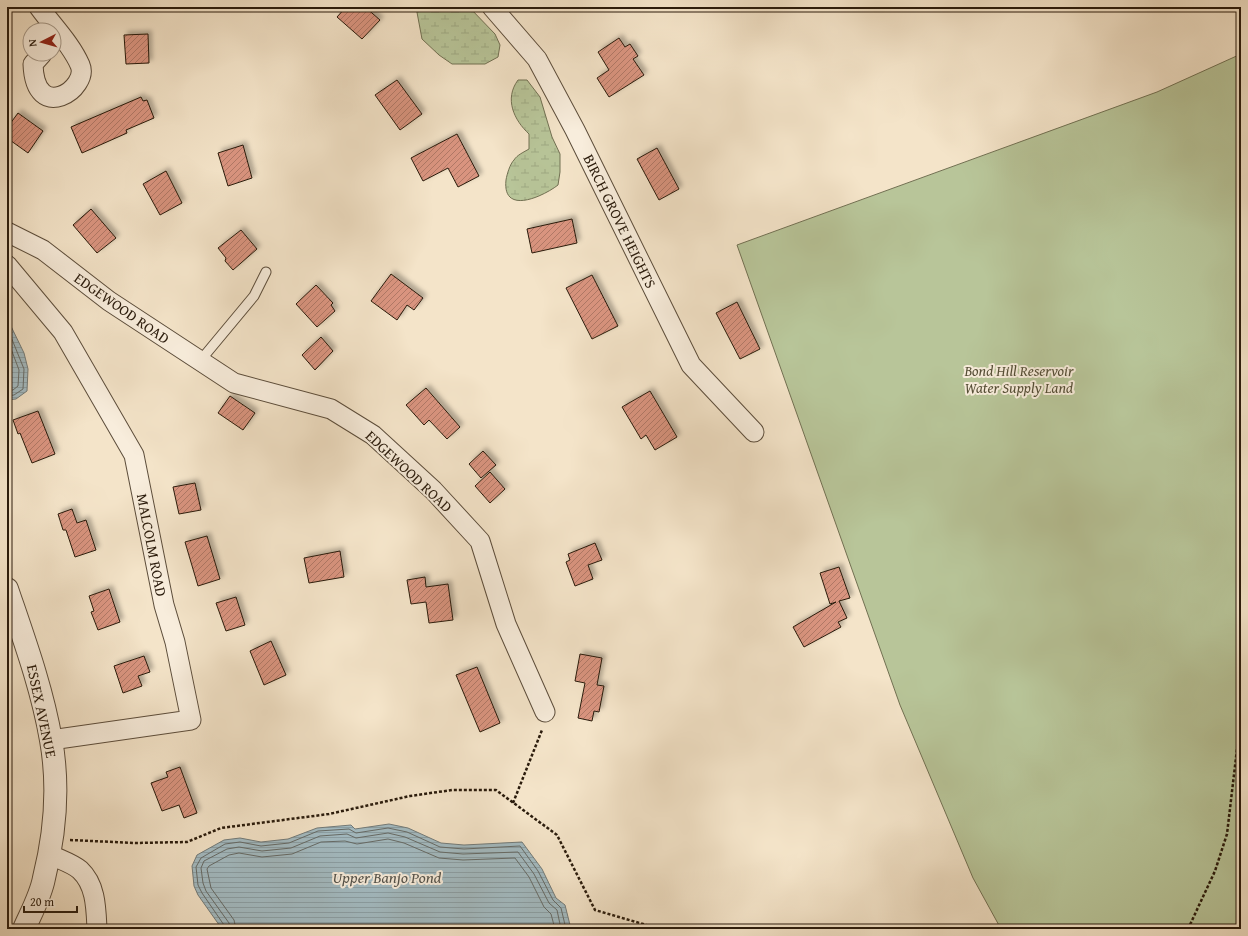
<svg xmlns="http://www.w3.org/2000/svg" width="1248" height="936" font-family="'Gentium Book Plus',serif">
  <defs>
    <pattern id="wetland-marsh" width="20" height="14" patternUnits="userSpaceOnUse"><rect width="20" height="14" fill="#b8c599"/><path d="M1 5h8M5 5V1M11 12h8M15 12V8" fill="none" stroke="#9ea983"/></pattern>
    <pattern id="water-rules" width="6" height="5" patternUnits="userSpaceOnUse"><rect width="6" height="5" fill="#a3bbc2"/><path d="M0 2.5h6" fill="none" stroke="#8ca0a6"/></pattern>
    <pattern id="building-hatch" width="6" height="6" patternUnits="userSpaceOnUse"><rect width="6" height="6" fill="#d9947f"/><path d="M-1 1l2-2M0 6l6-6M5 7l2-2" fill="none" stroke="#b07866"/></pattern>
    <filter id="shadow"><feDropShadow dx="3.5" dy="-3.5" stdDeviation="2" flood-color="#0004"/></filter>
  </defs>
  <rect width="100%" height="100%" fill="#f4e4c9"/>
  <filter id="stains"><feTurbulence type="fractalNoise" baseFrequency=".005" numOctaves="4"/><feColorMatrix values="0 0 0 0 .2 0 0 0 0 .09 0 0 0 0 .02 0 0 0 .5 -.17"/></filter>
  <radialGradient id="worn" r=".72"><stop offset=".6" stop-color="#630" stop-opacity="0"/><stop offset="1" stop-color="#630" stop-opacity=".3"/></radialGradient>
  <!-- wetland -->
  <g fill="url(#wetland-marsh)" stroke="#717052">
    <polygon points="416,7 469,7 495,34 500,45 498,57 485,64 452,64 439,55 422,39"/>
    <path d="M518,80H527L540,97L552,137L560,154V172L558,185C544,196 502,216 506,180C507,174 510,164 514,160C517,155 524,152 529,149V134C514,120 504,99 518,80Z"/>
  </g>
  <!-- park -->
  <polygon fill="#b8c599" stroke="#717052" points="1241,54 1241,929 1001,929 973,878 900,705 737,245 1157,92"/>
  <!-- water -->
  <g fill="url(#water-rules)" stroke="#737b79">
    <polygon points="7,318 24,353 28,369 27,391 16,399 7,400"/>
    <polygon points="389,824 408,828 441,843 464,845 522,842 542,869 556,898 565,905 571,929 222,929 198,895 194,886 192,866 197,855 224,840 240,838 261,842 288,839 317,828 351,825 355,829"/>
  </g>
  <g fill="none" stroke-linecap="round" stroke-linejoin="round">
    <!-- shore -->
    <g stroke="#666b67" stroke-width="1">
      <polyline points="7,327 24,369 23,389 14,395 7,396"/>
      <polyline points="7,338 19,370 18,386 13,390 7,390"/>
      <polyline points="225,929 224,925 202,893 198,885 196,867 201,858 225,844 240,842 261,846 289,843 318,831 349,829 356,833 388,828 407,832 440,847 464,849 520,846 538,871 553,900 561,908 566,929"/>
      <polyline points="230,929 229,923 206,891 203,883 201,868 204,861 227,849 239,847 262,851 291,848 320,836 347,834 356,838 388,833 405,837 440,852 463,854 518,852 534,874 549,903 557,910 561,929"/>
      <polyline points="236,929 234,920 211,888 207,869 209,866 229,855 239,853 262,857 292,854 321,842 345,841 357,844 388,839 404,843 439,858 463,860 515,858 529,877 544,907 551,914 555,929"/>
    </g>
  </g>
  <!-- building -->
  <g fill="url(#building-hatch)" stroke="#2a1b0c" filter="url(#shadow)">
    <polygon points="346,7 365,7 380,20 362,39 337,17"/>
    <polygon points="148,34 149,63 126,64 124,35"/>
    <polygon points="619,38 625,47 630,44 638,56 633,59 644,75 609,97 597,78 609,70 598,52"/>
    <polygon points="397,80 422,114 400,130 375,95"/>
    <polygon points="141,97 143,101 147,100 154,118 126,130 127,133 82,153 71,127"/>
    <polygon points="18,113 43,131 28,153 7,138 7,128"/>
    <polygon points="457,134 479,176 458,187 448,168 423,181 411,158"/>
    <polygon points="243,145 252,178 228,186 218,153"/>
    <polygon points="657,148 679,189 659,200 637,159"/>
    <polygon points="166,171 182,203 160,215 143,184"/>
    <polygon points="91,209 116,238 97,253 73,225"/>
    <polygon points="572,219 577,243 532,253 527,229"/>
    <polygon points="241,230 257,249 233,270 225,261 226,258 218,248"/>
    <polygon points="391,274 423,298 414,310 407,305 397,320 371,301"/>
    <polygon points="592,275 618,326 592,339 566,288"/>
    <polygon points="316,285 333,303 331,305 335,311 317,327 296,304"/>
    <polygon points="737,302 760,349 740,359 716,313"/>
    <polygon points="321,337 333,351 315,370 302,355"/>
    <polygon points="426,388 460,427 447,439 429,420 424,425 406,405"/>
    <polygon points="650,391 677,437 655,450 646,435 641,439 622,407"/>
    <polygon points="230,396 255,413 243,430 218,413"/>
    <polygon points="38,411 55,454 32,463 20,433 18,434 13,420"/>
    <polygon points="483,451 496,465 481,478 469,464"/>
    <polygon points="490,472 505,489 490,503 475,486"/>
    <polygon points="195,483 201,510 179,514 173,487"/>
    <polygon points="72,509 77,523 86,520 96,550 75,557 66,530 63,530 58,514"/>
    <polygon points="207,536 220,579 198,586 185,542"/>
    <polygon points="595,543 602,560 588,565 593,579 575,586 566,562 570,560 568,554"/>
    <polygon points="340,551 344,577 309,583 304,558"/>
    <polygon points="839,567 850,598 839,601 847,618 838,622 841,627 804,647 793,627 836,602 830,604 820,573"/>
    <polygon points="425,577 426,587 448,584 453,620 429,623 426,602 411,604 407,580"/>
    <polygon points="109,589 120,622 98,630 91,612 94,611 89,596"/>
    <polygon points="236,597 245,625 226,631 216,603"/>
    <polygon points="271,641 286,675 264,685 250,651"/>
    <polygon points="580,654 602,658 597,685 604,686 599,712 594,711 592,721 578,718 585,683 575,681"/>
    <polygon points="144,656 150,672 138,676 142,686 123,693 114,666"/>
    <polygon points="477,667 500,723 480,732 456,675"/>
    <polygon points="180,767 197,813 184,818 179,805 162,811 151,783 168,777 166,772"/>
  </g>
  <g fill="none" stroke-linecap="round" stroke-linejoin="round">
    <defs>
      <polyline id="service" points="200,361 254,296 266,272"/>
      <g id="minor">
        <path d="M39,7C52,25 71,44 80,65C90,88 35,125 33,64L42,54"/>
        <polyline points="492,7 537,59 575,130 691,365 754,432"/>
        <polyline points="7,232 43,250 109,301 234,383 331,409 373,435 433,490 480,541 506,624 545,712"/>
        <polyline points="7,265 63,332 134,455 164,605 175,642 191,720 51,740"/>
        <path d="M49,854C58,859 72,863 80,870C96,885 96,908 97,929"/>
      </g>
      <path id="tertiary" d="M7,589C24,639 42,688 51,740C59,785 55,834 44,878C41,895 31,913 24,929"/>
    </defs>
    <!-- service casing -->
    <use href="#service" stroke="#5c4d3b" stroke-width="11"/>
    <!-- minor casing -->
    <use href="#minor" stroke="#5c4d3b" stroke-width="21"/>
    <!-- tertiary casing -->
    <use href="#tertiary" stroke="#5c4d3b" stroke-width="24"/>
    <!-- path -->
    <g stroke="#2a1b0c" stroke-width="2.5" stroke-dasharray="3 2" stroke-linecap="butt">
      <polyline points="513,803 542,730"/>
      <polyline points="70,840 135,843 187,842 221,828 329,814 410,796 452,790 496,790 557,835 595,910 660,929"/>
      <polyline points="1188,929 1215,871 1227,834 1241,715"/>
    </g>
    <!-- service -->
    <use href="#service" stroke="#f8eddc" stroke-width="9"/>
    <!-- minor -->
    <use href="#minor" stroke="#f8eddc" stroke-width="19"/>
    <!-- tertiary -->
    <use href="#tertiary" stroke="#f8eddc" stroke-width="22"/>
  </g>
  <g text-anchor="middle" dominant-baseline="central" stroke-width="4" stroke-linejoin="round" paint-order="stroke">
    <!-- street labels -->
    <g font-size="15" fill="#2a1b0c" stroke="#f8eddc">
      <text transform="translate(620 221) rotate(64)">BIRCH GROVE HEIGHTS</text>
      <text transform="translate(122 308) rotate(35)">EDGEWOOD ROAD</text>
      <text transform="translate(409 471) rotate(43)">EDGEWOOD ROAD</text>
      <text transform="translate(152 545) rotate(79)">MALCOLM ROAD</text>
      <text transform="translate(42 711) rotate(78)">ESSEX AVENUE</text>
    </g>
    <!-- park labels -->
    <g font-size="15" font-style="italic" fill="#554e36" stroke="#f8eddc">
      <text x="1019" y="370">Bond Hill Reservoir<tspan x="1019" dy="17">Water Supply Land</tspan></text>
    </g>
    <!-- water labels -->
    <g font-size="16" font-style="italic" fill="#54534c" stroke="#f8eddc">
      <text x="387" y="877">Upper Banjo Pond</text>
    </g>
  </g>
  <!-- margin -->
  <rect width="1248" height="936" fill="none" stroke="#f4e4c9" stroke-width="24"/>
  <rect x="8" y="8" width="1232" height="920" fill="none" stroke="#2a1b0c" stroke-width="2"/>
  <rect x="12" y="12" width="1224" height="912" fill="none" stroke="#2a1b0c"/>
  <!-- north arrow -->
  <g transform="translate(42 42) rotate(264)"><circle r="19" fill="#f8eddc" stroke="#a69989"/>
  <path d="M0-3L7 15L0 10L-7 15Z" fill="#8f2418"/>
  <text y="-6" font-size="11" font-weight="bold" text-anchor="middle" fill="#2a1b0c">N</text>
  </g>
  <!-- scale -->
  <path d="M24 906v6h53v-6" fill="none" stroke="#2a1b0c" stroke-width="2"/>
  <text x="30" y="906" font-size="12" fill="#2a1b0c" stroke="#f8eddc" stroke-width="3" paint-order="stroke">20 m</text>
  <rect width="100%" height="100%" filter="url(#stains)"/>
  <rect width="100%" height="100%" fill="url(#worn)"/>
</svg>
